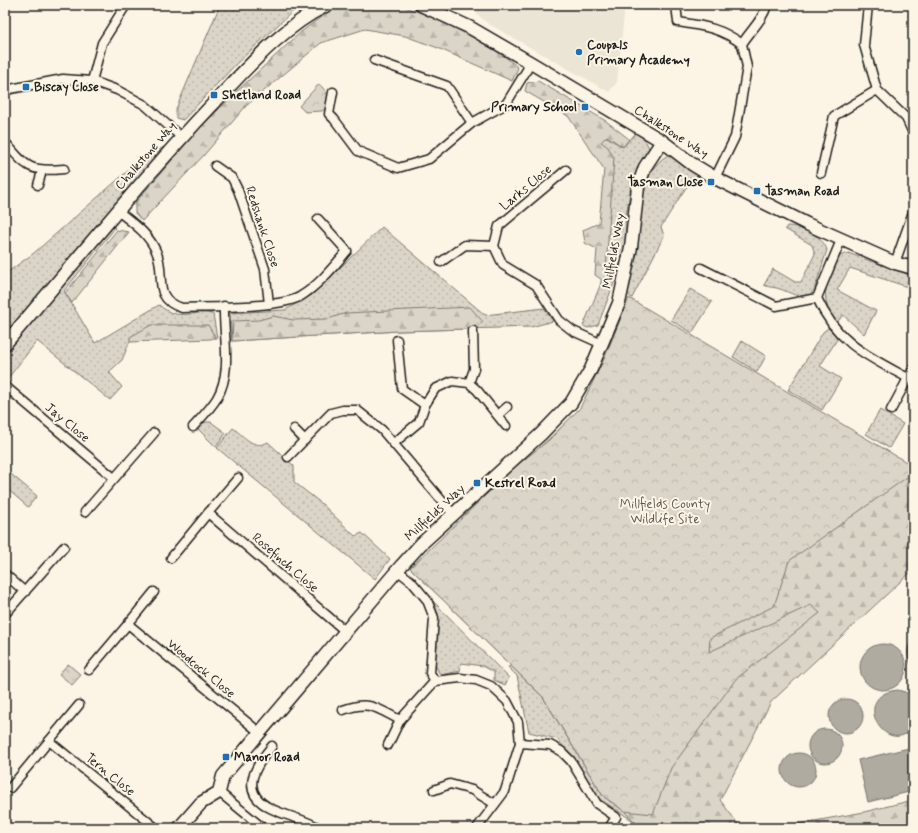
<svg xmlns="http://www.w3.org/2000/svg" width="918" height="833" font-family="Mynerve,sans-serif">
  <defs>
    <pattern id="grass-dots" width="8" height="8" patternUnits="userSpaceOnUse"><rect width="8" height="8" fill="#dbd5c8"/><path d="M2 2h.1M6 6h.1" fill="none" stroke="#bbb6ab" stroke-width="1.8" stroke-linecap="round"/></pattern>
    <pattern id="forest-firs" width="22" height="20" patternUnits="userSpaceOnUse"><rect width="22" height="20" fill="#dbd5c8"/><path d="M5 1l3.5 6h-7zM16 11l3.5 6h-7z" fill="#bbb6ab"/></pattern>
    <pattern id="park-crowns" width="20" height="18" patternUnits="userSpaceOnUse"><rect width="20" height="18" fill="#dbd5c8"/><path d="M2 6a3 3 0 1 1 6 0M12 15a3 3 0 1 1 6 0" fill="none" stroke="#bbb6ab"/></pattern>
  </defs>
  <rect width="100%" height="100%" fill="#fcf5e5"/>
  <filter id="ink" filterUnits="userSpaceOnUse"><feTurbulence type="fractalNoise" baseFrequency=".025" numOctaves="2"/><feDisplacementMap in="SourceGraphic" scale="8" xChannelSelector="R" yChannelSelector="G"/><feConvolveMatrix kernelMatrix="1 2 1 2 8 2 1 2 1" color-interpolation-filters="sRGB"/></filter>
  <g filter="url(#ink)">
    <!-- built -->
    <polygon fill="#ebe5d6" points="480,5 625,5 617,82 609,92 487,23 476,13"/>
    <!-- grass -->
    <g fill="url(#grass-dots)" stroke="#7c7872">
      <polygon points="220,5 303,5 293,11 236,64 183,120 176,118 176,109"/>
      <polygon points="636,133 644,138 649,148 631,187 626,216 625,248 614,283 598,325 588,328 583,326 600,286 605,263 610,198 599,144 605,136 623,147"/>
      <path d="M169,144L108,220L115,228L64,291L95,343L159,305C180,323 191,309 213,314L217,338L130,341L122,360L109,372L122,387L110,400L37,341L5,382V274L34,253L138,162Z"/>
      <path d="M668,155L678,158L700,173L685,189L661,227L664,236L632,298L627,294C630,282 633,270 635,258C640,226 637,172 668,155Z"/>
      <path d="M787,226C801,226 823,236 827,250L815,288C807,304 792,293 780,289C775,287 770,288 764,285L773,269L795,282H801L815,254L812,245L785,229Z"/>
      <polygon points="382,227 485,315 544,308 553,321 531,327 399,331 232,341 230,313 285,310 312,295"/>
      <path d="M848,253L913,276L911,288L850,268L837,290L876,311L864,334L843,315L836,324C819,297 825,285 837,257Z"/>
      <polygon points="690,289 712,302 692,333 671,320"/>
      <polygon points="828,328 838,338 820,366 841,379 822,410 788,390 823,332"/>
      <polygon points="742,341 766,356 757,372 733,357"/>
      <polygon points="880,410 903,424 889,448 866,434"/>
      <polygon points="206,422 211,422 226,433 216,447 198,429 201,424"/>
      <path d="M233,428C245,437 254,450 268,442L294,466V482L322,504L355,536L362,533L390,559L375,579L217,448Z"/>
      <polygon points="5,469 37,496 28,507 5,487"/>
      <polygon points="433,601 509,678 505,685 494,680 494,672 483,666 461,663 460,671 445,674 439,673 435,664 438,614"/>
      <polygon points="511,666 543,697 603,796 653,814 641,828 630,828 635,822 598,798 575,760 557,739 529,732 517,676 508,667"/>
    </g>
    <!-- forest -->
    <g fill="url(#forest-firs)" stroke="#7c7872">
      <path d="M343,5C360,5 379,3 396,5C420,9 502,49 518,68L512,81L438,48L405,36L365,29L321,43L246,106L204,155L142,221L135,213V203L197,131L236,92L301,32L333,8Z"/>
      <polygon points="538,81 606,121 629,139 623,147 607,136 601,142 608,147 614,158 605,282 595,275 597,249 585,243 583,230 599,223 604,169 568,116 525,91 527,83"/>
      <polygon points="117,230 129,232 72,303 65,293"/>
      <polygon points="631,303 913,470 913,570 771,702 720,800 741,828 641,828 624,811 603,796 543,697 410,568 581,409 605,359 623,309"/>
      <polygon points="470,307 483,322 465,329 399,331 232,341 233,321 259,320 273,316 293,320 328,319 346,313"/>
      <polygon points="151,325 208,325 215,337 211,339 130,342 130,337"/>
      <polygon points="913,800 913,828 776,828 864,812"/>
    </g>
    <!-- park -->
    <g fill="url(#park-crowns)" stroke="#7c7872">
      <path d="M319,84C327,91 335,104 322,111L305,112L299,106Z"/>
      <polygon points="629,298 913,466 913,473 789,561 774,606 710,638 709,652 811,605 820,613 736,679 671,768 653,814 624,811 603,796 543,697 410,568 516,466 549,440 580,408 604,359"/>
      <polygon points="68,664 81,675 72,685 59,674"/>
    </g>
    <!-- water -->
    <g fill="#b0aba1" stroke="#75726c">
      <path d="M913,639V668C907,658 905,648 913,639Z"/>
      <circle cx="883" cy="667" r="23"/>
      <path d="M898,690L905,692L913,698V728C885,759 849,694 898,690Z"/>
      <circle cx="846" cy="716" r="17"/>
      <circle cx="825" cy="746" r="17"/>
      <polygon points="913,747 913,791 868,802 858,760"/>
      <circle cx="799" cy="770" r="17"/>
    </g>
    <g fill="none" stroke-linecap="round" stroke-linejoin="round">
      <defs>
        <g id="street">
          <path d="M676,5L678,22C704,26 721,28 742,44L747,67L735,137L715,178"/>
          <polyline points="868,5 864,45 877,90 906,118 913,133"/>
          <path d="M742,44C750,31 763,20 767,5"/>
          <polyline points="374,60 447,86 472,123"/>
          <polyline points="92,81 102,43 126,5"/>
          <polyline points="5,90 63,79 92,81 117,90 145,105 181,137"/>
          <polyline points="333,92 329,114 334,119 358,151 398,168 429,159 472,123 506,104 531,63"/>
          <path d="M5,142C27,168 30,172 64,169"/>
          <polyline points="215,166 232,178 238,190 265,269 269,304"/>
          <polyline points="566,170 499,226 494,246 503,265 536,285 559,320 573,331 602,344"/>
          <polyline points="821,173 834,116 877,90"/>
          <polyline points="38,185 42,171"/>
          <path d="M118,211C133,223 148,233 156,251C167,274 150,298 182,308C207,307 283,308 301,296C319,285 334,266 347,251L318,219"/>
          <polyline points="441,262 465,245 494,246"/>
          <polyline points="895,263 913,212"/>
          <polyline points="701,268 776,306 817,298 841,240"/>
          <path d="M817,298C837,343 867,356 908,378"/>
          <polyline points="397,340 402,389 425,405"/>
          <polyline points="469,383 474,369 473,331"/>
          <polyline points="5,386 114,478"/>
          <polyline points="891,410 913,369"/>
          <polyline points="498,415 507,407"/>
          <path d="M193,427C201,418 211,408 217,398C233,370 223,337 224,306"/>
          <polyline points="294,429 305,440"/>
          <polyline points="394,443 419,422 425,405 435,389 452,381 469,383 477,390 506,426"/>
          <polyline points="288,457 331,413 343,410 357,410 382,430 454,515"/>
          <polyline points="238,478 208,513 345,631"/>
          <polyline points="85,512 154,433"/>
          <polyline points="171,558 208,513"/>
          <polyline points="397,570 411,581 427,600 434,618 430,673 435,681 460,678 476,680 491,686 507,701 518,722 520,743 505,791 477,828"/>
          <polyline points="5,574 25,592"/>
          <polyline points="154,592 128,624 259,732"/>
          <polyline points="5,614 64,547"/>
          <polyline points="89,670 128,624"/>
          <polyline points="79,705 49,741 156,828"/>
          <path d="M343,710C370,700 376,708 400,720"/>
          <polyline points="520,743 550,745 561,751 571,761 597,804 616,817 609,828"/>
          <polyline points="388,745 400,720 435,681"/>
          <path d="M272,746C257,764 238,790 268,807C284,816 303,818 319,828"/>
          <polyline points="10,788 49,741"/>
          <polyline points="434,790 450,784 472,790 495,804"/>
          <polyline points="219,792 263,828"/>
        </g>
        <g id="secondary">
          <polyline points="421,5 469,27 531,63 662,141 692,164 715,178 807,224 895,263 913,268"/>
          <path d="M5,344C74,264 140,181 213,104C247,68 282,27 327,5"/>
          <polyline points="179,828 201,803 219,792 223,776 401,566 421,544 541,434 571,403 591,369 619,303 631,247 638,187 645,167 662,141"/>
        </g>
      </defs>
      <!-- street casing -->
      <use href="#street" stroke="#1c1c1c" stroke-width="11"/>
      <!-- secondary casing -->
      <use href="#secondary" stroke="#1c1c1c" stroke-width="15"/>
      <!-- street -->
      <use href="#street" stroke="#fcf5e5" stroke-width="8"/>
      <!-- secondary -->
      <use href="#secondary" stroke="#fcf5e5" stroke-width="12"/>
    </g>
  </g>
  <!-- markers -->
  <g fill="#1f6fb2" stroke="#fcf5e5" stroke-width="1.5">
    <circle cx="579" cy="52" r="4"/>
    <rect x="22" y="83" width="8" height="8" rx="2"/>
    <rect x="210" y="91" width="8" height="8" rx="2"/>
    <rect x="581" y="103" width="8" height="8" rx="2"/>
    <rect x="707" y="178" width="8" height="8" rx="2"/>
    <rect x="753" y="187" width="8" height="8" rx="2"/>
    <rect x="473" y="479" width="8" height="8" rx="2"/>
    <rect x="222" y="753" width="8" height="8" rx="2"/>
  </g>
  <g text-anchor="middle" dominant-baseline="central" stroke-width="4" stroke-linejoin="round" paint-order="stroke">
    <!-- poi labels -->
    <g font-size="13" font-weight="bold" fill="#1c1c1c" stroke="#fcf5e5" text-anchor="start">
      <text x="587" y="45">Coupals<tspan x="587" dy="15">Primary Academy</tspan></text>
      <text x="34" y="87">Biscay Close</text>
      <text x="222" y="95">Shetland Road</text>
      <text x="577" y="107" text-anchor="end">Primary School</text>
      <text x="703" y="182" text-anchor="end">Tasman Close</text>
      <text x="765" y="191">Tasman Road</text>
      <text x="485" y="483">Kestrel Road</text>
      <text x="234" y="757">Manor Road</text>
    </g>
    <!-- street labels -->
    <g font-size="13" fill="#1c1c1c" stroke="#fcf5e5">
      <text transform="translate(671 132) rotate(33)">Chalkstone Way</text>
      <text transform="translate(146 156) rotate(-49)">Chalkstone Way</text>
      <text transform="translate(526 188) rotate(-40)">Larks Close</text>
      <text transform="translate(262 227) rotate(72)">Redshank Close</text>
      <text transform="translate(614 251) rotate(-80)">Millfields Way</text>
      <text transform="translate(67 423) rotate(40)">Jay Close</text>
      <text transform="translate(435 513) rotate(-43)">Millfields Way</text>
      <text transform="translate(285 563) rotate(41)">Rosefinch Close</text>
      <text transform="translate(201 669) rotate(40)">Woodcock Close</text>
      <text transform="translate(110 775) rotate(39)">Tern Close</text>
    </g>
    <!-- park labels -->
    <g font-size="13" fill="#555450" stroke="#fcf5e5">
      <text x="665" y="504">Millfields County<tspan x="665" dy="15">Wildlife Site</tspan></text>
    </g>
  </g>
  <!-- margin -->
  <rect width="918" height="833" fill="none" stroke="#fcf5e5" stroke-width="20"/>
  <rect x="10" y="10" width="898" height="813" fill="none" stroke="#1c1c1c" stroke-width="1.5" filter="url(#ink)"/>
</svg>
